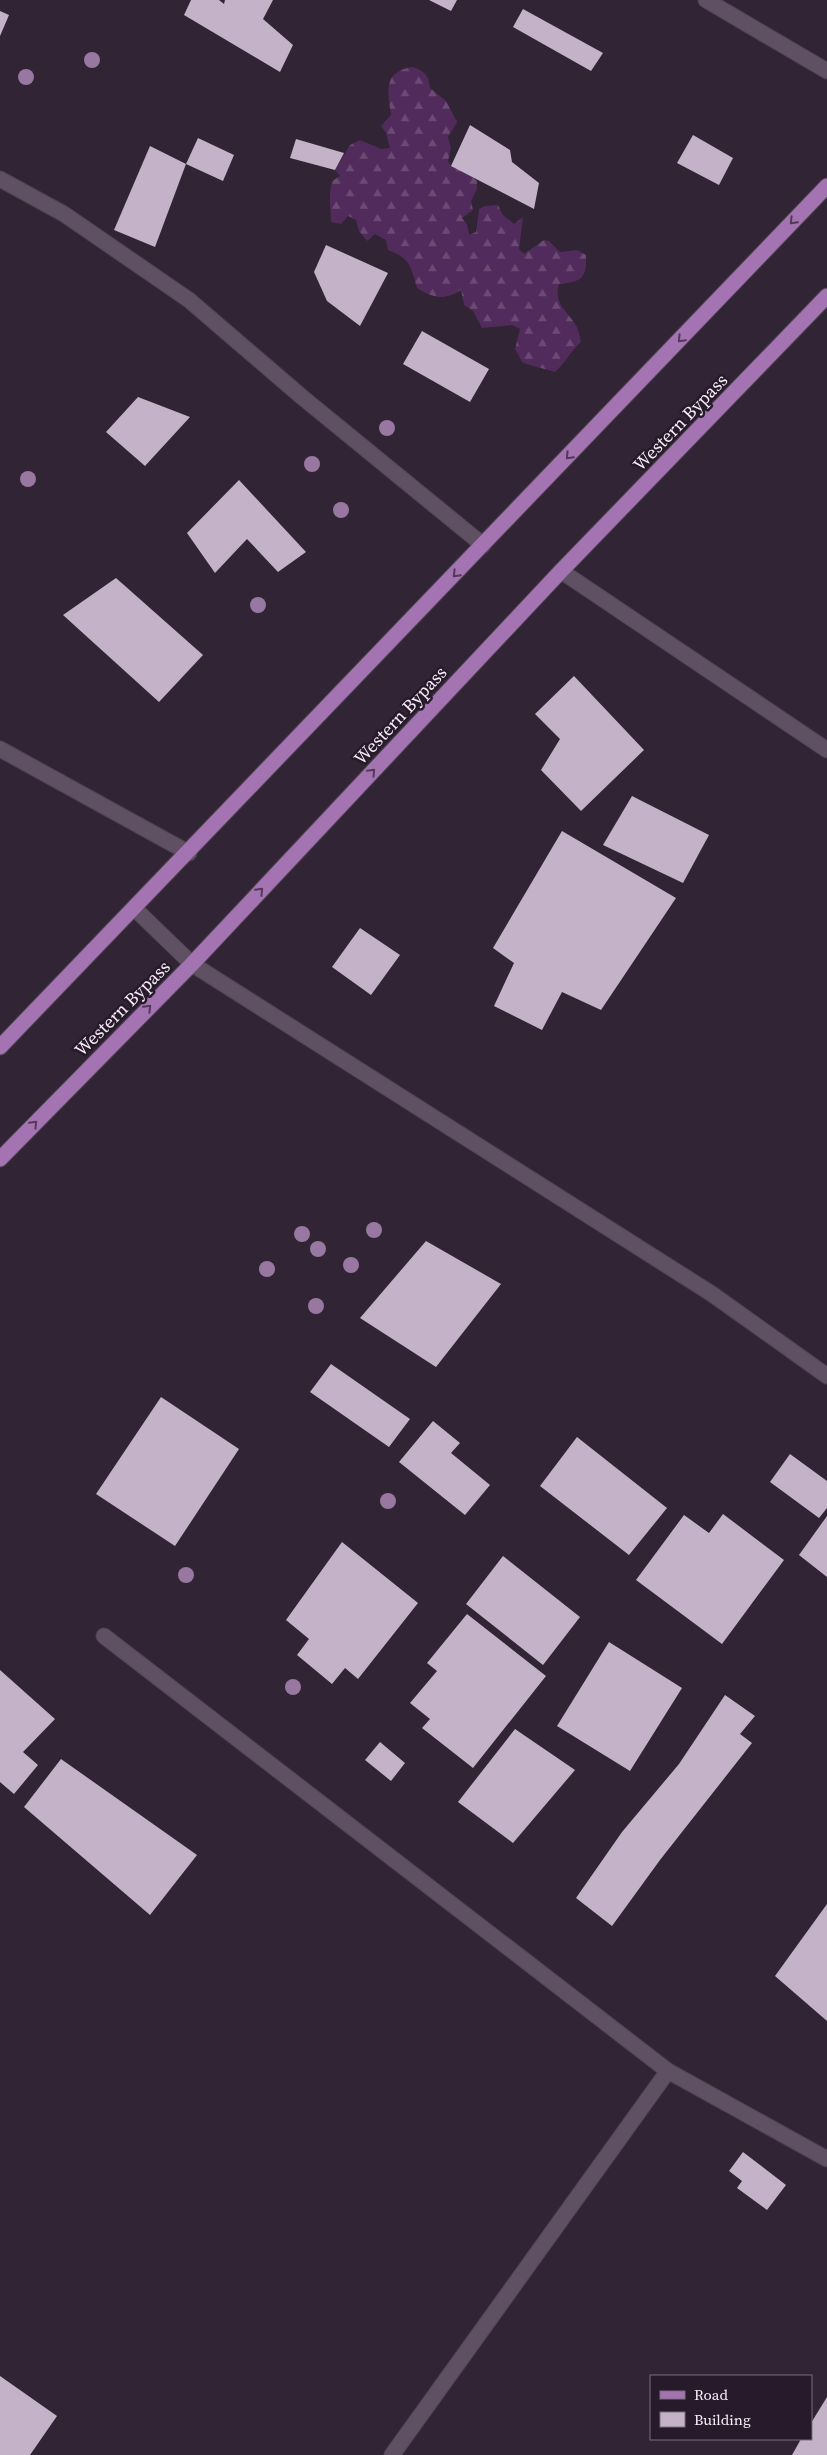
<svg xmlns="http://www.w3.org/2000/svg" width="827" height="2455" font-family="'Source Serif 4',serif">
  <defs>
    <pattern id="forest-firs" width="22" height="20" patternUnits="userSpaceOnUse" patternTransform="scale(1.25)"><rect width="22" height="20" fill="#512b5b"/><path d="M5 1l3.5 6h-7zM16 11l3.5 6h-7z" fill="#6b4a73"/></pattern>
  </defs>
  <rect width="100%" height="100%" fill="#312434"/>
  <!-- forest -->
  <path fill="url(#forest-firs)" d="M413,67C424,71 429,75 430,88L446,101L457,122L448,137L451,148L448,161L451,166L462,168L477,181V189L471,201L473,210L462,218L467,224L469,235L476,232L479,209L485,206L498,205L503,215L514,224L523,217L519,249L524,254L544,240L549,241L560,252L577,250L586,255C587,278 582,282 559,284C553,304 568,311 577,327C579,331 580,338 581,342C570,352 565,363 555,372L523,363L515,349L520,329L512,325L482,328L473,311L464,305L461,290C444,301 433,298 417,288C411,267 410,258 388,250L386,240L375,234L367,241L359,231L356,220L348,216L341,224L331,222C331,205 328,199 332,181L340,176L335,170L350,145L360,140L381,149L390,148L386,133L381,126L391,115C388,93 382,71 413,67Z"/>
  <!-- building -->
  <g fill="#c4b3c8">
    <polygon points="191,0 219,0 224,4 225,0 273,0 263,19 293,45 280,72 184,15"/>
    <polygon points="429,0 457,0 451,11"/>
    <polygon points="523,9 603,53 591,71 513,27"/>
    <polygon points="0,11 9,15 0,36"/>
    <polygon points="470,125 510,150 512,162 539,183 534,209 451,166"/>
    <polygon points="693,135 733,158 719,185 677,163"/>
    <polygon points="198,138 234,155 223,181 186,164"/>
    <polygon points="296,139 344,153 335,170 290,158"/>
    <polygon points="150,146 186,164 155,247 114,230"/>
    <polygon points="326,245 388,273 360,326 327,301 314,272"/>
    <polygon points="422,331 489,369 470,402 403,364"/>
    <polygon points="138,397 190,417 145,466 106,432"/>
    <polygon points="239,480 306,552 278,572 247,539 215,573 187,533"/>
    <polygon points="116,578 203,655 159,702 63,615"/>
    <polygon points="574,676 644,750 581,811 541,770 560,739 535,714"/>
    <polygon points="632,796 709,835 683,883 603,845"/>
    <polygon points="562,831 676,898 601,1010 562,992 542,1030 494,1006 514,963 493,948"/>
    <polygon points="360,928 400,955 371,995 332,967"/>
    <polygon points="426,1241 501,1284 436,1367 360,1318"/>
    <polygon points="331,1364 410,1419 389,1447 310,1392"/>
    <polygon points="161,1397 239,1449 175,1546 96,1494"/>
    <polygon points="433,1421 460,1443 451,1453 490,1485 465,1515 399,1462"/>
    <polygon points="577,1437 667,1508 629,1555 540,1486"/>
    <polygon points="790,1454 827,1481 827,1508 819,1518 770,1482"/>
    <polygon points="723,1514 784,1560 722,1644 636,1580 684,1515 709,1533"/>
    <polygon points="827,1516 827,1577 799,1555"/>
    <polygon points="342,1542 418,1603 358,1679 345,1668 332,1684 297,1655 309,1639 286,1620"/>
    <polygon points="503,1556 580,1617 543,1665 466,1604"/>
    <polygon points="467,1614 546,1676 473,1768 422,1728 430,1719 410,1703 437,1671 427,1663"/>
    <polygon points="609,1642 682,1688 630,1771 557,1726"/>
    <polygon points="0,1670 55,1719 23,1752 38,1765 14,1794 0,1782"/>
    <polygon points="725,1695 755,1716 740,1734 752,1743 660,1860 612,1926 576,1898 622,1832 679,1764"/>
    <polygon points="515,1729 575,1770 513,1843 458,1802"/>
    <polygon points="380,1742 405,1763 391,1781 365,1760"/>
    <polygon points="61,1759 197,1855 150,1915 24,1807"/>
    <polygon points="827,1904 827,2021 775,1976"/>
    <polygon points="743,2152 786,2185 767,2210 737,2188 742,2181 729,2171"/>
    <polygon points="0,2376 57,2416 30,2455 0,2455"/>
    <polygon points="827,2397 827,2455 792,2455 801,2439 811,2439 811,2423"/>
  </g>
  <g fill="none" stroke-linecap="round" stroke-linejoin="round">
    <defs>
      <g id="minor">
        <polyline points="706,0 827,71"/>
        <polyline points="0,179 64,214 189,300 302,397 483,545"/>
        <polyline points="561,571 827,750"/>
        <polyline points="0,749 189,853"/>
        <polyline points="135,909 192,964 712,1294 827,1376"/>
        <polyline points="104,1636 668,2071 827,2159"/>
        <polyline points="392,2455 668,2071"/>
      </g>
      <g id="major">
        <polyline points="0,1047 827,186"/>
        <polyline points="0,1159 192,964 561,571 827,296"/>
      </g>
    </defs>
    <!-- minor casing -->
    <use href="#minor" stroke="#4e4251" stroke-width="17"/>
    <!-- major casing -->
    <use href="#major" stroke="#4e4251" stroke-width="17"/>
    <!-- minor -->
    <use href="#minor" stroke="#5f5163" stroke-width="15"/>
    <!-- major -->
    <use href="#major" stroke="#a473b1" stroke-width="15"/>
  </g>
  <!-- trees -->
  <g fill="#9878a1">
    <circle cx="92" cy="60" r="8"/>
    <circle cx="26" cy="77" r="8"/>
    <circle cx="387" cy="428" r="8"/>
    <circle cx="312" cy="464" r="8"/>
    <circle cx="28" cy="479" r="8"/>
    <circle cx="341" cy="510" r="8"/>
    <circle cx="258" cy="605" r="8"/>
    <circle cx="374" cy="1230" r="8"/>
    <circle cx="302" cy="1234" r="8"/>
    <circle cx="318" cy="1249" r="8"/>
    <circle cx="351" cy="1265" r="8"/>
    <circle cx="267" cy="1269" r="8"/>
    <circle cx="316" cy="1306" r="8"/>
    <circle cx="388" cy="1501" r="8"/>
    <circle cx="186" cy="1575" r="8"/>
    <circle cx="293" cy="1687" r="8"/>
  </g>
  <!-- one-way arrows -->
  <defs><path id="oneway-chevron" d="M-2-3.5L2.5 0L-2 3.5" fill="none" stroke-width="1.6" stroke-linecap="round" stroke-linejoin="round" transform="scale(1.25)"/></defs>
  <g stroke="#533959">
    <use href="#oneway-chevron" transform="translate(793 221) rotate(134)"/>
    <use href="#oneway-chevron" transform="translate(681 339) rotate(134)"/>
    <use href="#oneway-chevron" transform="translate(569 456) rotate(134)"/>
    <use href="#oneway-chevron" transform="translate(456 574) rotate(134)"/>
    <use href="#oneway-chevron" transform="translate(372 772) rotate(-47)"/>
    <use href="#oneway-chevron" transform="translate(260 891) rotate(-47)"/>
    <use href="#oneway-chevron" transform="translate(148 1008) rotate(-46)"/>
    <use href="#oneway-chevron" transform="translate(34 1124) rotate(-46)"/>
  </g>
  <g text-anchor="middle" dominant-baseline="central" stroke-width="5" stroke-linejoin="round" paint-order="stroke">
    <!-- street labels -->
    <g font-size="18" fill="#f7eef9" stroke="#271a2a">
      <text transform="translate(680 422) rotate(-46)">Western Bypass</text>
      <text transform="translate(400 715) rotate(-47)">Western Bypass</text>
      <text transform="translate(122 1008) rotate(-45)">Western Bypass</text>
    </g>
  </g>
  <!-- legend -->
  <rect x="650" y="2375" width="162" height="65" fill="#271a2a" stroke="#7a6f7d"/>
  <rect x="660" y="2391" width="25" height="8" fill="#a473b1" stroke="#7a6f7d"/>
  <text x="694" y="2400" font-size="15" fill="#f7eef9">Road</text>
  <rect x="660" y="2412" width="25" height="15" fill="#c4b3c8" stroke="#7a6f7d"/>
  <text x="694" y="2425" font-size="15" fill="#f7eef9">Building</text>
</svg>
